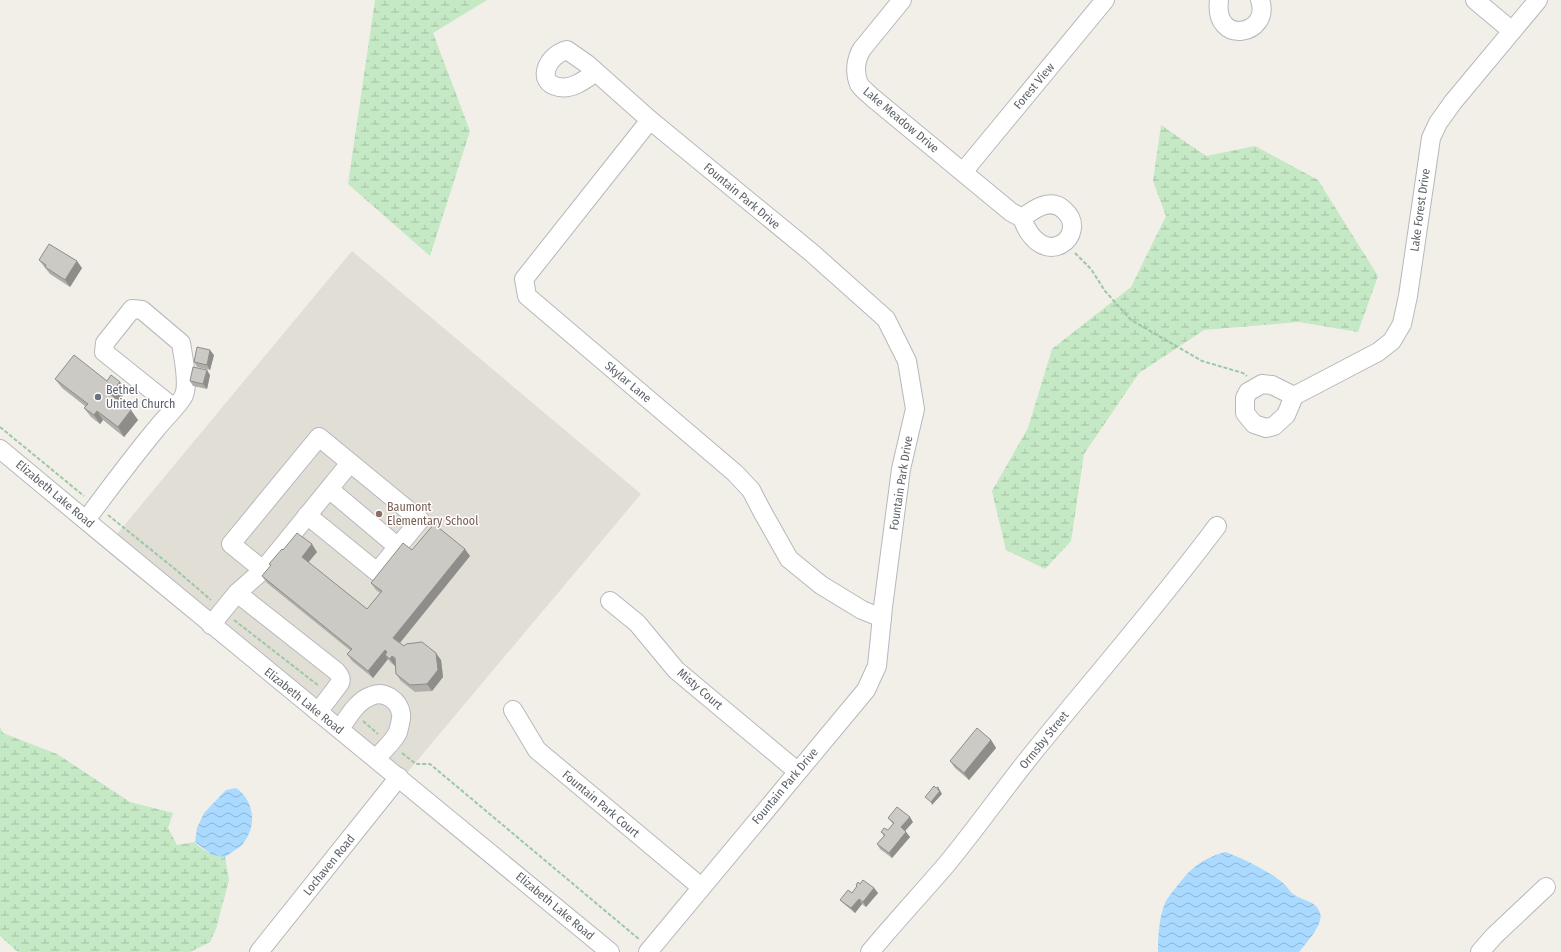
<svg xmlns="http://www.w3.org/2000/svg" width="1561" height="952" font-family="'Fira Sans Condensed',sans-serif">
  <defs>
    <pattern id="wetland-marsh" width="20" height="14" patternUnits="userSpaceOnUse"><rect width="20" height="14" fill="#c5e8c5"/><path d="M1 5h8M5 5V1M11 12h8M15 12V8" fill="none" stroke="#a3c0a4"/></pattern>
    <pattern id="water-waves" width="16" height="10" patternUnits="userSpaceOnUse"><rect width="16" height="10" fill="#aadaff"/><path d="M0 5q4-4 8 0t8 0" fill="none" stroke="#8eb4d2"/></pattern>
  </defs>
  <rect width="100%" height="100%" fill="#f1efe8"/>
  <!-- education -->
  <polygon fill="#e1ded6" points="352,251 641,494 406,774 117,534"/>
  <!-- wetland -->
  <g fill="url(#wetland-marsh)">
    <polygon points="375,0 487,0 433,33 470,131 430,256 348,184"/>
    <polygon points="1161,125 1206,156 1255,146 1318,180 1378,276 1358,332 1299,322 1204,330 1139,373 1084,454 1071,541 1045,569 1006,550 992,491 1028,428 1052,349 1131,287 1166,216 1153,181"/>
    <path d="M0,727L3,733L57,754L130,802L173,813L168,828L177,845L195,842C203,852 213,855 225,857L229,880L216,929L210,942L190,952H18L0,936Z"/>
  </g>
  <!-- water -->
  <g fill="url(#water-waves)">
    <path d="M236,788C256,802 257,829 241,846C236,850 230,853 225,857L212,855L195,842L197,828L204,813L226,790Z"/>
    <path d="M1225,852C1241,857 1270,872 1283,883C1287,886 1289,891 1293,894C1302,901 1316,900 1320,913C1324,924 1306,943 1299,952H1158C1158,936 1159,918 1165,903C1167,898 1171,894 1174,890C1190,869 1199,860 1225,852Z"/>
  </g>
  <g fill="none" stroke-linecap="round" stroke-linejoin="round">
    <defs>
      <g id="minor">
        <path d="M902,0L862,49C856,59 854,72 859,84C862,89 869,94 873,98L1011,212L1022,218C1043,275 1091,234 1064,210C1051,197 1034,209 1022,218"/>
        <path d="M1219,0C1213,47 1272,35 1260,0"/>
        <polyline points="1475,0 1512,31"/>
        <path d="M596,72C586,79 572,90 559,87C535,83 547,55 567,50L587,64L650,120L812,253L886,319L907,361L915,409L901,469L883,607L877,666L866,690L648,952"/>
        <polyline points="650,120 524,279 527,296 735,473 751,490 763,513 789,559 821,585 862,610 882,618"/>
        <polyline points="963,172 1105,0"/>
        <polyline points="1294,396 1272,385 1262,384 1248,392 1245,398 1245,413 1254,424 1266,428 1274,426 1286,415 1294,396 1378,352 1392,341 1402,324 1408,296 1431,138 1438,123 1453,102 1538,0"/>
        <path d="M0,449C202,618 407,783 610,952"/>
        <polyline points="329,489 398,547"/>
        <path d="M86,520C109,489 132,458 157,428C163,420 181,403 184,395C189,383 183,356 181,343L142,310L132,309L105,343L104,352L174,408"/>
        <polyline points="263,570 231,544 319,437 420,520 377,572 307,515"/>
        <polyline points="237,593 263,570 350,463"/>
        <polyline points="610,601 637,623 676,670 797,771"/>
        <path d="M211,625L237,593L336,671C340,675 342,678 340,683L318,712"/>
        <polyline points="513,710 537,750 701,887"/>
        <path d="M340,729C348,717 357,701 371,696C384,690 399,700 401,714C402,719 399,727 398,732C394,741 383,751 376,758"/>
        <polyline points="259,952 399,777"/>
        <path d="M870,952C895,922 921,894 946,865C979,825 1008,783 1041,743C1100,671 1161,601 1217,526"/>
        <polyline points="1480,952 1494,936 1546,887"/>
      </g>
    </defs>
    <!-- minor casing -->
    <use href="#minor" stroke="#b5b8bc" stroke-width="20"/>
    <!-- path -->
    <g stroke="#9cc7a9" stroke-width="2" stroke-dasharray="4 2" stroke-linecap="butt">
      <polyline points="1075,253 1091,269 1105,291 1131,320 1202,361 1243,373 1247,376"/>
      <polyline points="0,427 84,496"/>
      <polyline points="108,515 175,569 211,600"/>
      <polyline points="234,620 319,686"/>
      <polyline points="363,721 378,734"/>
      <polyline points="402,753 416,764 430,764 640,940"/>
    </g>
    <!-- minor -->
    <use href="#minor" stroke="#fff" stroke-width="18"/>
  </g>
  <!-- wall -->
  <g fill="#afaea9">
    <polygon points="39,260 82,268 70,287 50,274"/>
    <polygon points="214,355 210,370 197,367 194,362"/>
    <polygon points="210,375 207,389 193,386 190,381"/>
    <polygon points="55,379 107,381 120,382 126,391 119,401 138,420 124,437 103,420 100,424 91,417 84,408 85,406 62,388"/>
    <polygon points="283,550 317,552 308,562 367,609 380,593 376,590 371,583 412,550 470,556 400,643 404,646 441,660 443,677 432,691 415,692 401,681 396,674 395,665 395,666 390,662 388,659 373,678 352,661 347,654 351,651 267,583 262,576 271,566 269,564"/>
    <polygon points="991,740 996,748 969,780 955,768 950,761"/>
    <polygon points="888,818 913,822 905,831 910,837 892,858 880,849 877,844 884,836 881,832 888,830 893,824"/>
    <polygon points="860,884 874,888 878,893 866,907 862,904 855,913 844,904 840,900 852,893 857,887 856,885"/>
  </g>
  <!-- shaded-wall -->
  <g fill="#8f8d8a">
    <polygon points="77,261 82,268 70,287 65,280"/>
    <polygon points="210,350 214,355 210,370 207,365"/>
    <polygon points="207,370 210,375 207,389 203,384"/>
    <polygon points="120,382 126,391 117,403 110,394"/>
    <polygon points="131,410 138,420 124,437 118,427"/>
    <polygon points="97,411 103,420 100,424 94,415"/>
    <polygon points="312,544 317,552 307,564 302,557"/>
    <polygon points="465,549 470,556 398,645 393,638"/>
    <polygon points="385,650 390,657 385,655 388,659 373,678 368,671"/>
    <polygon points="436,653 441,660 443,677 432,691 427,684"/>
    <polygon points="392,656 397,663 395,666 390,659"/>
    <polygon points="991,740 996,748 969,780 964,773"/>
    <polygon points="938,787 942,794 932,805 931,802 938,790"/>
    <polygon points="910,817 913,822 904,832 901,827"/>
    <polygon points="906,832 910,837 892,858 889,853"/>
    <polygon points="874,888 878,893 866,907 863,902"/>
    <polygon points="859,899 862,904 855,913 851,908"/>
  </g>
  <!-- building -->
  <g fill="#cccac5" stroke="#8f8d8a">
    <polygon points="49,244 77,261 65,280 45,267 46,265 39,260"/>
    <polygon points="197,347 210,350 207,365 194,362"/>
    <polygon points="74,355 107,381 111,375 120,382 110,394 131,410 118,427 97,411 94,415 84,408 88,404 55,379"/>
    <polygon points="193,367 207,370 203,384 190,381"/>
    <polygon points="434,524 465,549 393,638 404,646 406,644 422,642 436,653 438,670 427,684 410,685 396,674 395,658 392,656 390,659 385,655 387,652 385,650 368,671 347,654 352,649 262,576 271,565 269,564 282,549 283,550 297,533 312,544 302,557 367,609 382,591 371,583 403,543 412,550"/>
    <polygon points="977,728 991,740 964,773 950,761"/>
    <polygon points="934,786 936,788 938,787 938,790 940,791 931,802 925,797"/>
    <polygon points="897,807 910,817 901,827 906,832 889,853 877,844 885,835 881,832 884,828 888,830 894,823 888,818"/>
    <polygon points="863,880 874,888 863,902 859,899 851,908 840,900 848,890 852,893 857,886 856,885 858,882 860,884"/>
  </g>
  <!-- markers -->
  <circle fill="#6b7280" stroke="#fff" stroke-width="1.5" cx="98" cy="397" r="4"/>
  <circle fill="#8d6e63" stroke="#fff" stroke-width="1.5" cx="379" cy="514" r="4"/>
  <g text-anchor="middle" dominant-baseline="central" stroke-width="3" stroke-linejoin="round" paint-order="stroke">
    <!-- street labels -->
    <g font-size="12" fill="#5f6368" stroke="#fff">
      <text transform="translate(1034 86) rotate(-50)">Forest View</text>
      <text transform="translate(901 120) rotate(40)">Lake Meadow Drive</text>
      <text transform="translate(742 196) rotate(40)">Fountain Park Drive</text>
      <text transform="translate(1420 210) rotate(-82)">Lake Forest Drive</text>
      <text transform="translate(628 382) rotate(40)">Skylar Lane</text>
      <text transform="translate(901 483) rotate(-81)">Fountain Park Drive</text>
      <text transform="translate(55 494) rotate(40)">Elizabeth Lake Road</text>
      <text transform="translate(700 689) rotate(41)">Misty Court</text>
      <text transform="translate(304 701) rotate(39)">Elizabeth Lake Road</text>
      <text transform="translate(1044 740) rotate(-51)">Ormsby Street</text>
      <text transform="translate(785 786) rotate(-50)">Fountain Park Drive</text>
      <text transform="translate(601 804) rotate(40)">Fountain Park Court</text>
      <text transform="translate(329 865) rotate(-51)">Lochaven Road</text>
      <text transform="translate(555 906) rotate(40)">Elizabeth Lake Road</text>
    </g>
    <!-- worship labels -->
    <g font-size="12" fill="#5b616d" stroke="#fff" text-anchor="start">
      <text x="106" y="390">Bethel<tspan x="106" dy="14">United Church</tspan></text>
    </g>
    <!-- education labels -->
    <g font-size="12" fill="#785e54" stroke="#fff" text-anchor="start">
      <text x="387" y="507">Baumont<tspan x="387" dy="14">Elementary School</tspan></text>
    </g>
  </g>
</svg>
